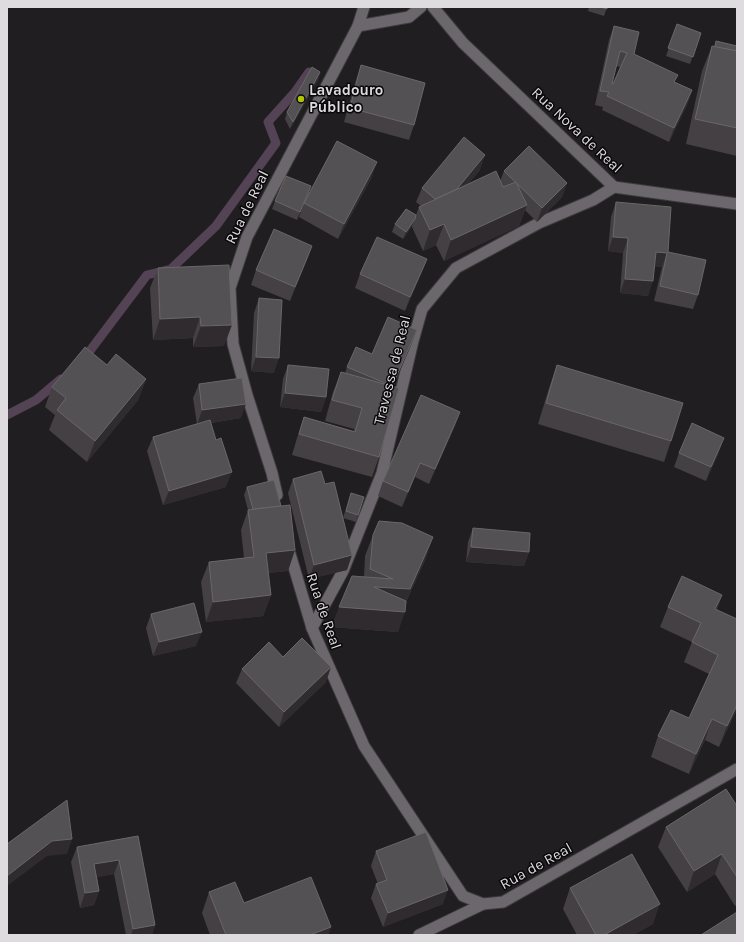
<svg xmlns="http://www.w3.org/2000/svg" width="744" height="942" font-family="Karla,sans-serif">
  <rect width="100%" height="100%" fill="#211e21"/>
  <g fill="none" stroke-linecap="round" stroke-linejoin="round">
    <!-- stream -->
    <g stroke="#544255" stroke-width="9">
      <polyline points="83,360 147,275 171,269 216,226 276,143 268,122 295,92 309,72"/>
      <polyline points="7,415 36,400 61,379"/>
    </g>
    <defs>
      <g id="minor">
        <polyline points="433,7 463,43 614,187 737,204"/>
        <polyline points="358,26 409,17 421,7"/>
        <polyline points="277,495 272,473 247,395 233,344 230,288 247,237 358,26 364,7"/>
        <polyline points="288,547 312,628 364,746 463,896 483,904 503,902 737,769"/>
        <polyline points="312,628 343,571 382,473 413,341 422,309 456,268 539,223 593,200 614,187"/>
        <polyline points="419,935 483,904"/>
      </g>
    </defs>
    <!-- minor casing -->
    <use href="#minor" stroke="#3e3b3e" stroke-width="13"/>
    <!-- minor -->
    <use href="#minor" stroke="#6c676c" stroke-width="11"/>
  </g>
  <!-- wall -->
  <g fill="#444044" fill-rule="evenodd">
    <polygon points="589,7 607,7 604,16 588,11"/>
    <polygon points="677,24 701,33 690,64 666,56"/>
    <path d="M614,26L634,54L675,82L692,90L687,105L669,142L602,110L603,107L595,105L609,40ZM616,66L620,67L613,84H612Z"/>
    <polygon points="716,41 737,46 737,156 686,144 702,71 712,46 714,46"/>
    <polygon points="361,65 414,125 409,140 344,122 356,80"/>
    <polygon points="320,72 318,80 290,129 285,119 287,112"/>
    <polygon points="480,170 468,184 500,181 504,171 567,183 562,197 537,222 525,210 519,226 444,261 436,245 423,251 412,227 412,226 403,239 392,232 395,224 416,215 419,207 421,206 416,202 422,188"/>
    <polygon points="372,177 338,239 299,217 304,203"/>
    <polygon points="311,186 297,220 272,209 275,201"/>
    <polygon points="616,202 668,252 698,295 693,309 654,301 662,267 654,266 648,296 620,293 623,253 608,251 611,217"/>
    <polygon points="312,246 307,260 290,301 251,285 256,270"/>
    <polygon points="427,259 421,274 405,311 355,288 360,274"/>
    <polygon points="158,268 224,346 193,347 193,338 153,340 150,288"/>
    <polygon points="259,298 274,373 251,371 254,313"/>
    <polygon points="417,330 411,345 393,387 379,457 372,477 292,455 297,438 304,417 354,431 354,429 325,421 333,392 341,372 345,373 347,367"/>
    <polygon points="107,365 146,379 138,400 87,462 49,430 55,415 45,407 52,387"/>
    <polygon points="288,365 326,397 321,412 280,407 283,379"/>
    <polygon points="557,365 671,441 664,462 538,424 550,385"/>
    <polygon points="199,384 241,418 211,423 226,487 163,505 147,451 153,437 197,424 193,398"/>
    <polygon points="460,412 455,426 429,484 415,477 402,507 378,496 383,481"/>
    <polygon points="719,452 706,481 674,467 679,453"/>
    <polygon points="293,479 325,484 343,518 351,493 358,515 356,522 343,518 347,570 309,579 288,493"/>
    <polygon points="247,487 288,571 268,573 271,595 263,616 206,622 201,582 209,562 244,558 241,530 248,510 244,495"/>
    <polygon points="473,528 529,552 524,566 466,562 468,542"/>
    <polygon points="373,535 426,558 406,602 398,632 331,627 364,577 365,556"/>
    <polygon points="722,595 717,610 737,709 719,747 705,740 689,774 651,757 658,736 689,718 709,674 684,662 692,642 660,627 668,607"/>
    <polygon points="151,614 196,646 153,656 146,628"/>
    <polygon points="283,657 326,682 279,727 236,683 242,669"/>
    <polygon points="737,806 737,905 735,906 715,874 687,892 658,847 666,827"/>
    <polygon points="138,836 155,925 152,935 126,935 114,874 97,877 99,891 94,905 80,908 71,862 77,847"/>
    <polygon points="376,851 443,904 383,927 371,898 376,884 378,884 371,866"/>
    <polygon points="570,888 653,924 633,935 577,935 563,909"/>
    <polygon points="209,892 244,903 331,927 328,935 210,935 202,913"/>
  </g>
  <!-- shaded-wall -->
  <g fill="#2f2b2f">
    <polygon points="320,72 318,80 290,129 293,122"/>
    <polygon points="692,90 687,105 669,142 674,128"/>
    <polygon points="485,155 480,170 445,212 434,217"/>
    <polygon points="377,162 372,177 338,239 344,224"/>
    <polygon points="567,183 562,197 537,222 542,208"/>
    <polygon points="527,205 519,226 444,261 451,240"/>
    <polygon points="415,219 412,226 403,239 406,232"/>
    <polygon points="444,224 436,245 423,251 430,230"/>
    <polygon points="613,237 628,238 623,253 608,251"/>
    <polygon points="312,246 307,260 290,301 295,287"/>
    <polygon points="656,252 667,253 662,267 651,266"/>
    <polygon points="427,259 421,274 405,311 410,297"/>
    <polygon points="625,279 653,281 648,296 620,293"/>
    <polygon points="200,317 193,338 153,340 160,319"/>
    <polygon points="232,325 224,346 193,347 201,326"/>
    <polygon points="417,330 411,345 387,401 392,386"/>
    <polygon points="256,357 279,358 274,373 251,371"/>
    <polygon points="146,379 138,400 87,462 95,441"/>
    <polygon points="285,393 326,397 321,412 280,407"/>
    <polygon points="246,404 241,418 197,425 202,410"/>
    <polygon points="460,412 455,426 429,484 435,469"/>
    <polygon points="724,438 719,452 706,481 711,467"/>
    <polygon points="420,463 415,477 402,507 408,492"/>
    <polygon points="232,472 226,487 163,505 169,491"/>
    <polygon points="433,537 426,558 402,610 374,587 410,589"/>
    <polygon points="471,547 529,552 524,566 466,562"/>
    <polygon points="295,550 288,571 258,574 266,553"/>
    <polygon points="352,555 347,570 309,579 314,565"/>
    <polygon points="271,595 263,616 206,622 213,602"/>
    <polygon points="722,595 715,616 715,609"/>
    <polygon points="339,607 405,612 398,632 331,627"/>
    <polygon points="202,632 196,646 153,656 159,642"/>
    <polygon points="331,667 326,682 279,727 284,712"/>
    <polygon points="737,705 737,709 719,747 727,726"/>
    <polygon points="712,719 705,740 689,774 696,754"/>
    <polygon points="72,839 67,854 47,856 7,886 7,876 52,841"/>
    <polygon points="722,854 715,874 687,892 694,871"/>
    <polygon points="119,860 114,874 89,879 94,864"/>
    <polygon points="448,890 443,904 383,927 388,913"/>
    <polygon points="99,891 94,905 80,908 85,893"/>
    <polygon points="660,904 653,924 633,935 604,935"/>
    <polygon points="155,925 152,935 131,935 133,929"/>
    <polygon points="331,927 328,935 310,935"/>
  </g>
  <!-- building -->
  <g fill="#545154" stroke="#6a666a" fill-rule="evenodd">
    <polygon points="600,7 607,7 607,9"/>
    <polygon points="677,24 701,33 693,57 668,48"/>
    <path d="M614,26L639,32L634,54L678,75L674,82L692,90L674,128L607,96L609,92L600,91ZM620,51L627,53L613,84H612Z"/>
    <polygon points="716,41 737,46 737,51 715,47"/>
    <polygon points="712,46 737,51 737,128 695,119"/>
    <polygon points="361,65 425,83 414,125 350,108"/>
    <polygon points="312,67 320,72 293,122 287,112"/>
    <polygon points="464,137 485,155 457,189 435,199 422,188"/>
    <polygon points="337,141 377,162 344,224 304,203"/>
    <polygon points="529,146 567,183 542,208 504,171"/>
    <polygon points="496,171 503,187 516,182 527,205 451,240 444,224 430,230 419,207"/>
    <polygon points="286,176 311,186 300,212 275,201"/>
    <polygon points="616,202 671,207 668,252 706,260 698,295 660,286 667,253 656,252 653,281 625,279 628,238 613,237"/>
    <polygon points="406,209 416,215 415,219 406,232 395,224"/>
    <polygon points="274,229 312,246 295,287 256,270"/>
    <polygon points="377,237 427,259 410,297 360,274"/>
    <polygon points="229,265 232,325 201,326 200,317 160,319 158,268"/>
    <polygon points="259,298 282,300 279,358 256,357"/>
    <polygon points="388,317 417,330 392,386 347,367 356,347 372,354"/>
    <polygon points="85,347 107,365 116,354 146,379 95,441 57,410 66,398 52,387"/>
    <polygon points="288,365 329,369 326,397 285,393"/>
    <polygon points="557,365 683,403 671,441 546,403"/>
    <polygon points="341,372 399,388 379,457 299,434 304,417 355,432 362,408 332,400"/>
    <polygon points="242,378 246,404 202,410 199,384"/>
    <polygon points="421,395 460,412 435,469 420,463 408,492 383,481"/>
    <polygon points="210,420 216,440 221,438 232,472 169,491 153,437"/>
    <polygon points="692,423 724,438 711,467 679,453"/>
    <polygon points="321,471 325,484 334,482 352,555 314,565 293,479"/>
    <polygon points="274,480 281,506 253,509 247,487"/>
    <polygon points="351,493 364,497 358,515 346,511"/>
    <polygon points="290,505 295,550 266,553 271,595 213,602 209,562 254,557 248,510"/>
    <polygon points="379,521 402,523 433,537 410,589 374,587 406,601 405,612 339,607 352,576 393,579 370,569 373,535"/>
    <polygon points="473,528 530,533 529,552 471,547"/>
    <polygon points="682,576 722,595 715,609 737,619 737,705 727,726 712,719 696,754 658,736 671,710 689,718 718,655 692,642 701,623 668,607"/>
    <polygon points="194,603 202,632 159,642 151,614"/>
    <polygon points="302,638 331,667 284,712 242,669 269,642 283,657"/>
    <polygon points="726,789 737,806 737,877 722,854 694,871 666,827"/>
    <polygon points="67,800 72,839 52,841 7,876 7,844"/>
    <polygon points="426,832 448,890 388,913 376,884 387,880 376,851"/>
    <polygon points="138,836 155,925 133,929 119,860 94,864 99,891 85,893 77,847"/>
    <polygon points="632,854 660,904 604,935 596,935 570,888"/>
    <polygon points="311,877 331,927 310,935 226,935 209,892 235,882 244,903"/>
    <polygon points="737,912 737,935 701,935"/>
  </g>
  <!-- markers -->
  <circle fill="#afc506" stroke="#0a080a" stroke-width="1.5" cx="301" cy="99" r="4"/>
  <g text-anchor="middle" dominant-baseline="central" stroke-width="3" stroke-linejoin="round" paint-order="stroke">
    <!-- poi labels -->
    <g font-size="15" font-weight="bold" fill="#dedcde" stroke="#0a080a" text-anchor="start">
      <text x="309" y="90">Lavadouro<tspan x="309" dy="17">Público</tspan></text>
    </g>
    <!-- street labels -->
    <g font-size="15" fill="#dedcde" stroke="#0a080a">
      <text transform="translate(577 130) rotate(43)">Rua Nova de Real</text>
      <text transform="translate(247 207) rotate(-64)">Rua de Real</text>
      <text transform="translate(392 370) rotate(-76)">Travessa de Real</text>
      <text transform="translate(324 611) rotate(71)">Rua de Real</text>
      <text transform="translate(536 866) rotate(-29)">Rua de Real</text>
    </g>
  </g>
  <!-- border -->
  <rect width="744" height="942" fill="none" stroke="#dedcde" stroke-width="16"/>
</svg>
